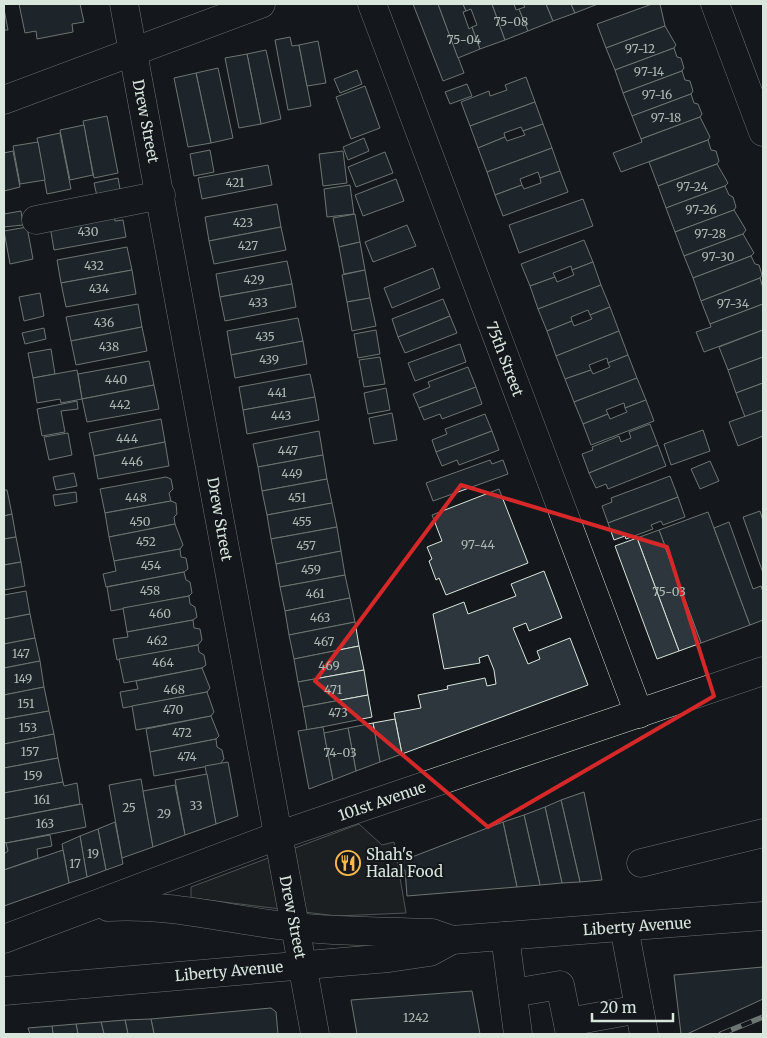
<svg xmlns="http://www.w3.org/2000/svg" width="767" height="1038" font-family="Merriweather,serif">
  <rect width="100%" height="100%" fill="#14181c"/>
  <!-- parking -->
  <polygon fill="#24282b" stroke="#939e99" points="359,824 382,845 394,842 406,913 337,916 191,898 191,887"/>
  <!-- building -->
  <g fill="#2c363c" stroke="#d8e6dc">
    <polygon points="19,4 80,4 84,22 72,24 73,32 37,39 36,31 25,33"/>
    <polygon points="413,4 438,4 464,73 443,81"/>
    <polygon points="438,4 463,4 466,11 463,12 469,29 472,27 480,49 458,58"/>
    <polygon points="463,4 492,4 505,40 480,49 472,27 477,25 471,9 466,11"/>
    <polygon points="492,4 514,4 516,10 519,9 528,31 505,40"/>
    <polygon points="523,4 546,4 553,21 528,31 519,9 525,7"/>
    <polygon points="546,4 571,4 575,13 553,21"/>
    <polygon points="571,4 598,4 575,13"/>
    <polygon points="652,4 660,4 665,26 606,48 597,24"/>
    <polygon points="4,9 8,30 4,30"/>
    <polygon points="665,26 676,45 674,48 615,70 606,48"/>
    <polygon points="290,37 292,46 299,45 311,106 288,110 275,40"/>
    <polygon points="318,41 326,83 307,86 299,45"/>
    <polygon points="674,48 677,57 681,58 684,68 682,71 623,93 615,70"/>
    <polygon points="266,50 281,119 261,124 247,54"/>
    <polygon points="247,54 261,124 239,128 225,58"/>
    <polygon points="218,68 233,138 211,143 196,73"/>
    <polygon points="357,70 362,84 340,93 334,79"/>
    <polygon points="682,71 685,80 690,81 693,91 691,94 632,116 623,93"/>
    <polygon points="196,73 211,143 188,147 174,78"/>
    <polygon points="526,77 535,102 470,126 461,102 489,91 490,96 507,90 505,85"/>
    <polygon points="467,84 472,96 450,104 445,92"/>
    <polygon points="365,86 380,128 351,139 336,97"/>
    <polygon points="691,94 694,103 698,104 702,114 700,117 641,139 632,116"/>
    <polygon points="535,102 543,124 523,131 521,127 504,133 505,137 478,148 470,126"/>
    <polygon points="107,116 118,173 94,178 83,121"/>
    <polygon points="700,117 710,137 708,140 621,172 613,153 642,142 641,139"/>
    <polygon points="543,124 552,148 487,172 478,148 505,137 507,141 525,135 523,131"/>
    <polygon points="84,125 93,175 70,180 60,130"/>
    <polygon points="60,133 71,189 47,194 37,138"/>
    <polygon points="364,138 369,151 348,160 343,147"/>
    <polygon points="708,140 711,150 716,151 719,161 717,164 658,186 649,162"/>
    <polygon points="38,142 45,180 20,184 13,146"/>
    <polygon points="552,148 560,171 540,178 538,172 520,179 522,185 495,195 487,172"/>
    <polygon points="210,150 214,172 194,176 190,154"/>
    <polygon points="13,151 20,187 4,191 4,153"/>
    <polygon points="343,151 347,183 323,186 319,154"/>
    <polygon points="385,152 393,173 356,187 348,167"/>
    <polygon points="717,164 728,183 725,186 666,208 658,186"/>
    <polygon points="268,165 272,185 202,199 198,178"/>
    <polygon points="560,171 568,192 503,216 495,195 522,185 524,189 541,183 540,178"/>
    <polygon points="118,178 122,200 99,205 94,183"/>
    <polygon points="396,179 404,201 363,216 355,195"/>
    <polygon points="350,185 354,214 327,217 324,189"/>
    <polygon points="725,186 729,195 733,197 736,207 734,210 675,232 666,208"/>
    <polygon points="583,199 593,226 519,253 509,225"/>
    <polygon points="277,204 281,227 209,241 205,217"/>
    <polygon points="734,210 746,230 743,234 684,256 675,232"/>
    <polygon points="21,211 23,225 4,227 4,214"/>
    <polygon points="355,214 360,242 339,247 333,218"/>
    <polygon points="114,215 115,221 123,220 126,237 54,250 50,226"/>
    <polygon points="407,225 416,246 373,262 365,242"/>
    <polygon points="27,227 33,259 10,264 4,231"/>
    <polygon points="281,227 286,250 214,264 209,241"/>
    <polygon points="743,234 754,253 751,256 693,278 684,256"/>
    <polygon points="584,240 593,262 572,270 571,266 553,273 555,277 530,286 521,264"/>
    <polygon points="360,242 365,270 344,274 339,247"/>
    <polygon points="127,247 132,270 61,283 57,260"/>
    <polygon points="751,256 755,264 759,265 762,275 760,278 701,301 693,278"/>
    <polygon points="287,261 292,284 220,297 216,274"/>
    <polygon points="593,262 601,285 538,309 530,286 555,277 557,282 574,275 572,270"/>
    <polygon points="433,268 440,288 392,308 384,288"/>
    <polygon points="132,270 136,294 66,307 61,283"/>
    <polygon points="365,270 370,298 347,302 342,275"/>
    <polygon points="760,278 763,288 763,304 710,324 701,301"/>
    <polygon points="292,284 296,307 225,321 220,297"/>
    <polygon points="601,285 610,307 590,315 588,310 571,317 572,321 547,331 538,309"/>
    <polygon points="40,293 44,316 24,321 19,297"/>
    <polygon points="370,298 376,326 352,331 347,302"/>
    <polygon points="443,299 450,316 398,337 392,319"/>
    <polygon points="138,304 142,327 71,341 66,317"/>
    <polygon points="763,304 763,330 704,352 696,332 711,327 710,324"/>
    <polygon points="610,307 619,331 556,356 547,331 572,321 574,326 592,319 590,315"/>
    <polygon points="450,316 457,333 405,353 398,337"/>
    <polygon points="298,318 303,341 231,355 227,331"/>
    <polygon points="142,327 147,351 76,365 71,341"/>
    <polygon points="44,328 46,339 25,344 22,333"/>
    <polygon points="376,330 380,354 358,358 354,334"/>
    <polygon points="763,330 763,357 728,370 719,347"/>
    <polygon points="619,331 628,355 608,363 607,358 589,365 591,370 565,379 556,356"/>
    <polygon points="303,341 307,364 235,378 231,355"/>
    <polygon points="460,344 466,362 415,381 408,363"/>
    <polygon points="51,349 55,374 33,378 28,353"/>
    <polygon points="628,355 637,378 574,402 565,379 591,370 593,374 610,367 608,363"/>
    <polygon points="380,357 385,384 364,387 359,360"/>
    <polygon points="763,357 763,383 736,393 728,370"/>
    <polygon points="149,361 154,385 82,399 78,374"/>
    <polygon points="468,367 476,387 419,408 413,394 430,387 428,382"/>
    <polygon points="77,370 82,399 61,403 60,399 37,403 33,378"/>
    <polygon points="310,374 315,397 243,410 239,387"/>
    <polygon points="637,378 646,400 625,408 624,403 606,410 608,414 583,424 574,402"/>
    <polygon points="763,383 763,410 745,417 736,393"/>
    <polygon points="154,385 159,409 87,422 82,399"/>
    <polygon points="476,387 482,404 442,419 440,414 424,420 419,408"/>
    <polygon points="386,388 390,410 368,414 364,393"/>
    <polygon points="315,397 319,420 247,434 243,410"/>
    <polygon points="646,400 654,421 591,445 583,424 608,414 610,419 627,412 625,408"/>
    <polygon points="77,401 78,409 61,411 65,432 42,436 37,409"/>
    <polygon points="763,410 763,436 738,446 729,422"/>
    <polygon points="392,413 397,440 374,444 369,418"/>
    <polygon points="485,414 492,431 436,452 432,440 447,434 445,429"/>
    <polygon points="161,419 165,442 94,456 89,433"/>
    <polygon points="650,424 658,445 589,473 582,454 593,450 592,447 619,436 621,442 631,438 629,432"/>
    <polygon points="703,430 710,451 671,465 664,444"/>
    <polygon points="319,431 323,455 258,467 253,444"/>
    <polygon points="492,431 499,450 459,465 457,460 442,466 436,452"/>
    <polygon points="68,433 72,455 49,460 44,437"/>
    <polygon points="165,442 169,466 98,479 94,456"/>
    <polygon points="658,445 666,466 608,489 606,484 596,488 589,473"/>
    <polygon points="323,455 327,479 262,491 258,467"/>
    <polygon points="490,460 492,464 503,460 508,474 433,501 426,483"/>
    <polygon points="710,461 719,481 700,489 691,469"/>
    <polygon points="74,473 77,486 56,490 53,477"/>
    <polygon points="670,476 678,497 608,523 602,506 612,502 611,498"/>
    <polygon points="166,477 171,479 173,489 169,493 171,501 105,513 100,489"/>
    <polygon points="327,479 332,503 267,515 262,491"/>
    <polygon points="499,489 528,563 446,595 439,578 436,580 429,561 432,559 427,547 442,541 432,515"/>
    <polygon points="4,490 7,490 12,514 4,516"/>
    <polygon points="76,492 77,502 55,506 53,495"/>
    <polygon points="678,497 685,517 663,525 661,521 651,525 653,529 626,539 625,536 614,540 608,523"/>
    <polygon points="171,501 176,503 177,514 174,517 175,524 109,537 105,513"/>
    <polygon points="332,503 337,527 271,539 267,515"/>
    <polygon points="760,511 763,521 763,573 743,517"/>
    <polygon points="708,512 750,625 701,643 659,530"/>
    <polygon points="12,514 16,537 4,539 4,516"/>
    <polygon points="729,522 753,589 761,586 763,592 763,620 750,625 714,528"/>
    <polygon points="175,524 183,545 180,549 114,561 109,537"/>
    <polygon points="337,527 341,551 276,564 271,539"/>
    <polygon points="659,530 701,643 679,651 637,538"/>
    <polygon points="16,537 21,562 4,565 4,539"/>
    <polygon points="637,538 679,651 657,659 615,546"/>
    <polygon points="180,549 181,557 186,558 188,569 184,572 106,587 103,574 116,571 114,561"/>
    <polygon points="341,551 345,575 280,587 276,564"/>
    <polygon points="21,562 25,586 4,590 4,565"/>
    <polygon points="544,571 562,618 529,631 526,623 513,628 528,664 540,659 537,651 570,638 588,685 402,754 394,713 421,708 418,695 448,689 447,686 485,678 487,686 496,684 494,670 488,655 479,658 480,663 444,669 433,614 464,602 468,614 516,596 511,584"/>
    <polygon points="184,572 186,580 190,582 192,593 189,596 111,611 107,587"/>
    <polygon points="345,575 350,598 285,611 280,587"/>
    <polygon points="26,591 30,614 4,619 4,595"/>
    <polygon points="189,596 190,604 195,607 197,617 193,620 127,632 123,608"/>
    <polygon points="350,598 355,622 289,635 285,611"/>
    <polygon points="30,614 35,638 4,644 4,619"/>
    <polygon points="193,620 194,628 200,629 202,640 198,645 117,660 113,639 128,637 127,632"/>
    <polygon points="355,622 359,646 294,659 289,635"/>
    <polygon points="35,638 40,661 4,668 4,644"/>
    <polygon points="198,645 199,652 204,655 206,665 202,668 124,683 119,659"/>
    <polygon points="359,646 364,670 298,682 294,659"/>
    <polygon points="40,661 44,687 4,695 4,668"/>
    <polygon points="202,668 210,688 207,692 123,708 120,692 138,689 136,681"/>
    <polygon points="364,670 368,695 303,707 298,682"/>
    <polygon points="44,687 49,711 4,719 4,695"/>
    <polygon points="207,692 214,712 211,716 136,730 132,706"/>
    <polygon points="368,695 372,717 307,730 303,707"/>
    <polygon points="49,711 54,734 4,744 4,719"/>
    <polygon points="211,716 219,736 216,739 150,752 146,729"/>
    <polygon points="395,719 402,754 380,762 373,723"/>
    <polygon points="373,723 380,762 356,771 348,728"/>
    <polygon points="323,727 333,780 309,789 298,731"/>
    <polygon points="348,728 356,771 333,780 324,733"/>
    <polygon points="54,734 58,758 4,768 4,744"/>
    <polygon points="216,739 217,747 222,750 224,759 220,764 154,776 150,752"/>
    <polygon points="58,758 63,782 4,793 4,768"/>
    <polygon points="228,762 238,816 216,824 205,766"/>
    <polygon points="207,774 216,824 185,835 175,780"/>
    <polygon points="141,779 153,847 122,858 109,785"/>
    <polygon points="63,782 64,786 77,783 80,804 4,819 4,793"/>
    <polygon points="175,785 185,835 153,847 143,791"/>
    <polygon points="584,792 602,880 580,882 561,800"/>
    <polygon points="561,800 580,882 562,883 545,807"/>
    <polygon points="82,804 86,827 6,843 4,841 4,819"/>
    <polygon points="545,807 562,883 540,885 524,815"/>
    <polygon points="524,815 540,885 517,887 503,822"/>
    <polygon points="115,822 123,864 106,870 98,829"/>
    <polygon points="503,822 517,887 407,896 405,870 400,870 399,862"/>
    <polygon points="98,829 106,870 87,877 80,836"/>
    <polygon points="50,835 52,846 37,849 38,858 4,870 4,854 8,851 6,843"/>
    <polygon points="80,836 87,877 69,883 62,844"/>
    <polygon points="63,850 69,883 4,906 4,870"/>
    <polygon points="763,967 763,999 687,1034 681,1034 674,975"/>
    <polygon points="472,991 480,1034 357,1034 351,1000"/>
    <polygon points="271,1008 276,1012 278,1034 154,1034 151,1019"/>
    <polygon points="151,1019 154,1034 128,1034 125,1020"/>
    <polygon points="125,1020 128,1034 104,1034 101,1022"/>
    <polygon points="101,1022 104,1034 78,1034 76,1024"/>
    <polygon points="76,1024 78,1034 53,1034 52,1026"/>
    <polygon points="52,1026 53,1034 30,1034 28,1028"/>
  </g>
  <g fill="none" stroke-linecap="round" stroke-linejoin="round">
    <defs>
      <g id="minor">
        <polyline points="124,4 315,1034"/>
        <polyline points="372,4 639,714"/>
        <polyline points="715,4 763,132"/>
        <polyline points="4,100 261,4"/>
        <polyline points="36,220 161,195"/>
        <polyline points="641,863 763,833"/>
        <path d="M108,907C171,903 233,921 295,927C340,932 386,931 432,933L452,940L763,916"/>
        <polyline points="624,927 644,1034"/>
        <polyline points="505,936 518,1034"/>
        <polyline points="4,939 277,836 763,671"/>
        <polyline points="4,991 389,958 430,952 452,940"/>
        <polyline points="513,993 560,985 570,1034"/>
        <polyline points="568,1022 639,1009"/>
      </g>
    </defs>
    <!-- minor casing -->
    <use href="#minor" stroke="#d8e6dc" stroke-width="29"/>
    <!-- minor -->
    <use href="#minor" stroke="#14181c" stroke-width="28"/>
    <defs>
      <polyline id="rail" points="721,1034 763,1017"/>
    </defs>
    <!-- rail casing -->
    <use href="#rail" stroke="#d8e6dc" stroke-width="5.5"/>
    <!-- rail -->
    <use href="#rail" stroke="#14181c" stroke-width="4" stroke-dasharray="11" stroke-linecap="butt"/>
  </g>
  <!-- marked area -->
  <path d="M0 0H767V1038H0ZM461,485L667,547L714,696L488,827L315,681Z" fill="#14181c" fill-opacity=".55" fill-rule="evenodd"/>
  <path fill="none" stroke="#d62828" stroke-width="4" stroke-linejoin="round" d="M461,485L667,547L714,696L488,827L315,681Z"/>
  <!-- icons -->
  <defs>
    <symbol id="restaurant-ring" viewBox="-11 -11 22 22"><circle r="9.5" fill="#14181c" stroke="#ffb74d" stroke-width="1.5"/><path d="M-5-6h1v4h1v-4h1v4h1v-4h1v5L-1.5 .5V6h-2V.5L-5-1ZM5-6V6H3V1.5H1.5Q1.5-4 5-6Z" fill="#ffb74d"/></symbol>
  </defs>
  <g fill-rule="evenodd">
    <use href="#restaurant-ring" x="334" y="849" width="28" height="28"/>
  </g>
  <g text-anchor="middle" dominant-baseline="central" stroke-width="4" stroke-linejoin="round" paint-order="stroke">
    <!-- number labels -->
    <g font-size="12" fill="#adbab4">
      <text x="511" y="21">75-08</text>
      <text x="464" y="39">75-04</text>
      <text x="640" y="48">97-12</text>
      <text x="649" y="71">97-14</text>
      <text x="657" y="94">97-16</text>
      <text x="666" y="117">97-18</text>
      <text x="235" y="182">421</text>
      <text x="692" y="186">97-24</text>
      <text x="701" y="209">97-26</text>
      <text x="243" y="222">423</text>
      <text x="88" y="231">430</text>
      <text x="710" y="233">97-28</text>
      <text x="248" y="245">427</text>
      <text x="718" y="256">97-30</text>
      <text x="94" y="265">432</text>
      <text x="254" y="279">429</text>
      <text x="99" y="288">434</text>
      <text x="258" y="302">433</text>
      <text x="733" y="303">97-34</text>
      <text x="104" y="322">436</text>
      <text x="265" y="336">435</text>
      <text x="109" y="346">438</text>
      <text x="269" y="359">439</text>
      <text x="116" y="379">440</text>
      <text x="277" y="392">441</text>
      <text x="120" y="404">442</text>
      <text x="281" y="415">443</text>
      <text x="127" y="438">444</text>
      <text x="288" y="450">447</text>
      <text x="132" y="461">446</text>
      <text x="292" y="473">449</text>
      <text x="136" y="497">448</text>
      <text x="297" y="497">451</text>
      <text x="140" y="521">450</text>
      <text x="302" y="521">455</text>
      <text x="146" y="541">452</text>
      <text x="478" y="544">97-44</text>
      <text x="306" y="545">457</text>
      <text x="151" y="565">454</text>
      <text x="311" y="569">459</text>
      <text x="150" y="590">458</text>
      <text x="669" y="591">75-03</text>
      <text x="315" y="593">461</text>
      <text x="160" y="613">460</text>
      <text x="320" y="617">463</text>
      <text x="157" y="640">462</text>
      <text x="324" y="641">467</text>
      <text x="21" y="653">147</text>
      <text x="163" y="662">464</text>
      <text x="329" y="665">469</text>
      <text x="23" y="678">149</text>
      <text x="174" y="689">468</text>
      <text x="333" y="689">471</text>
      <text x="26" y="703">151</text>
      <text x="173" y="709">470</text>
      <text x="338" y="712">473</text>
      <text x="28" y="727">153</text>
      <text x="182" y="732">472</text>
      <text x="30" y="751">157</text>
      <text x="340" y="752">74-03</text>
      <text x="187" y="756">474</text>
      <text x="33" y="775">159</text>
      <text x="42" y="799">161</text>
      <text x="196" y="805">33</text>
      <text x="129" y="807">25</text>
      <text x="164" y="813">29</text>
      <text x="45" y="823">163</text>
      <text x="93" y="853">19</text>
      <text x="75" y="863">17</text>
      <text x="416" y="1017">1242</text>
    </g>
    <!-- street labels -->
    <g font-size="15" fill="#d8e6dc" stroke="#14181c">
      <text transform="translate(146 121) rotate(79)">Drew Street</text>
      <text transform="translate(505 359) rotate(69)">75th Street</text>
      <text transform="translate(220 519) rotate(80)">Drew Street</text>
      <text transform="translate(382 801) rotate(-19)">101st Avenue</text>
      <text transform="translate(293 917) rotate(79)">Drew Street</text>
      <text transform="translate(637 926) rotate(-4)">Liberty Avenue</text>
      <text transform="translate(229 971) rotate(-5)">Liberty Avenue</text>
    </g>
    <!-- poi labels -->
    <g font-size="15" fill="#d8e6dc" stroke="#14181c" text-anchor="start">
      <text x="366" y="854">Shah's<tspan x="366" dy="17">Halal Food</tspan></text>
    </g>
  </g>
  <!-- border -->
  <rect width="767" height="1038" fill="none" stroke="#d8e6dc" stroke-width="10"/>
  <!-- scale -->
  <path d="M592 1013v8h81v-8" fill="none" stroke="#d8e6dc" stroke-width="2.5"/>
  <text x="600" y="1013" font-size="15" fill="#d8e6dc" stroke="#14181c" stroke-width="4" paint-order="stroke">20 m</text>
</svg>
